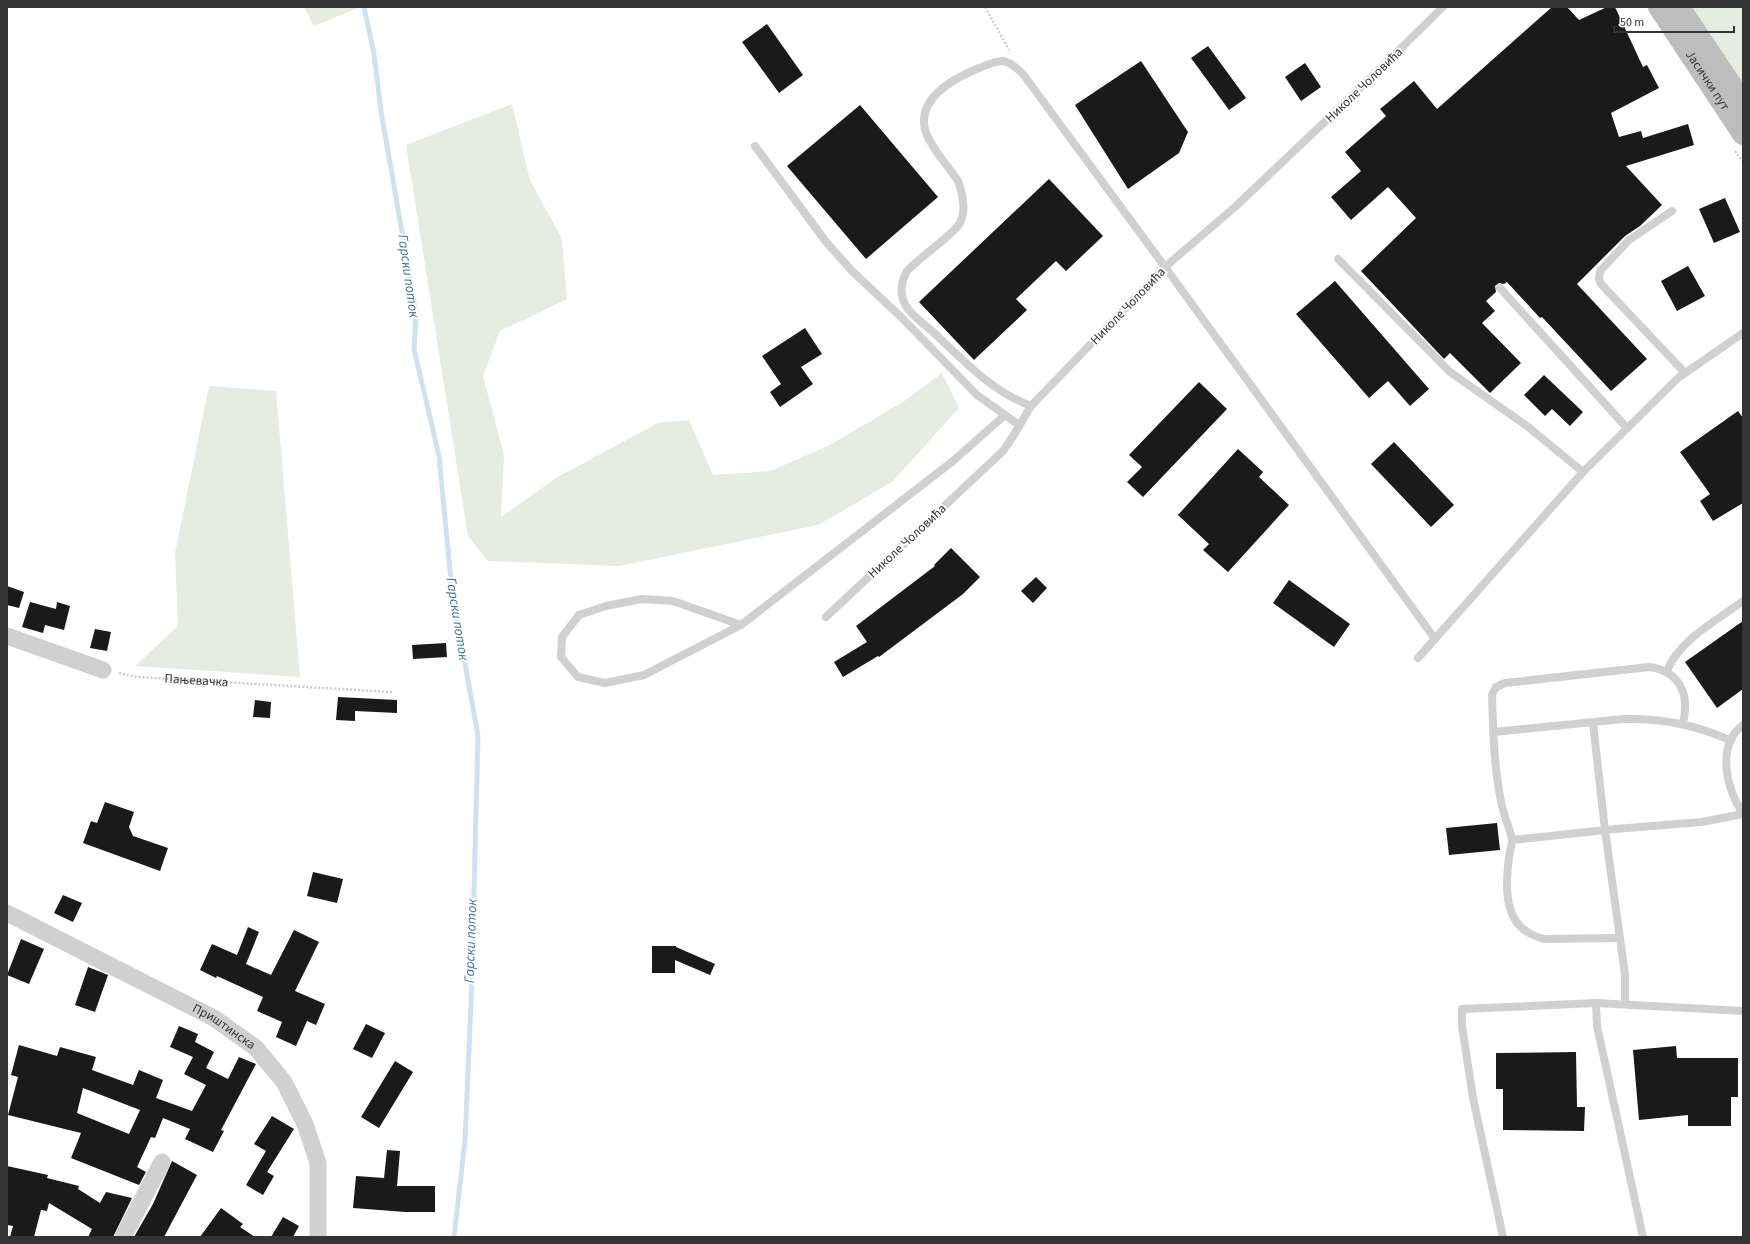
<svg xmlns="http://www.w3.org/2000/svg" width="1750" height="1244" font-family="'Source Sans 3',sans-serif">
  <rect width="100%" height="100%" fill="#fff"/>
  <!-- green -->
  <g fill="#e6ecdf">
    <polygon points="304,7 358,7 358,8 314,26"/>
    <polygon points="1679,7 1743,7 1743,103"/>
    <polygon points="512,104 530,180 562,239 567,299 500,331 483,376 504,455 501,517 556,478 658,423 689,420 713,475 770,471 828,446 903,402 942,373 959,408 892,482 818,525 619,566 488,561 468,536 406,145"/>
    <polygon points="209,386 276,391 300,677 135,666 178,626 175,553"/>
  </g>
  <g fill="none" stroke-linecap="round" stroke-linejoin="round">
    <!-- stream -->
    <polyline stroke="#cfe2ee" stroke-width="5" points="364,7 374,54 381,111 416,313 414,349 439,456 452,592 478,736 471,1004 465,1140 454,1237"/>
  </g>
  <!-- building -->
  <g fill="#1a1a1a" fill-rule="evenodd">
    <polygon points="1552,7 1567,7 1579,20 1607,7 1615,7 1643,67 1647,65 1659,88 1611,113 1619,137 1641,131 1643,138 1688,124 1694,145 1626,166 1662,205 1640,226 1625,236 1577,284 1647,359 1611,391 1542,317 1540,318 1507,282 1504,284 1499,283 1495,286 1496,292 1486,301 1495,311 1482,323 1521,363 1490,393 1450,353 1444,359 1361,271 1416,218 1388,187 1351,220 1331,197 1361,171 1345,152 1386,116 1380,109 1414,81 1437,109"/>
    <polygon points="767,24 803,75 779,93 742,42"/>
    <polygon points="1208,46 1246,98 1229,110 1191,58"/>
    <polygon points="1141,61 1188,132 1179,153 1128,189 1075,105"/>
    <polygon points="1305,63 1321,87 1301,101 1285,77"/>
    <polygon points="860,105 938,197 866,259 787,166"/>
    <polygon points="1049,179 1103,236 1066,271 1056,261 1016,299 1027,310 974,360 919,302"/>
    <polygon points="1725,198 1740,232 1714,243 1699,209"/>
    <polygon points="1688,266 1705,296 1677,311 1661,281"/>
    <polygon points="1335,281 1429,389 1410,406 1388,381 1369,398 1296,314"/>
    <polygon points="805,328 822,354 801,367 813,384 780,407 770,392 781,384 762,356"/>
    <polygon points="1544,375 1583,412 1570,426 1552,409 1545,416 1524,395"/>
    <polygon points="1199,382 1227,409 1143,497 1127,482 1142,467 1129,455"/>
    <polygon points="1738,411 1743,418 1743,503 1713,521 1700,501 1710,494 1680,452"/>
    <polygon points="1394,442 1454,505 1431,527 1371,464"/>
    <polygon points="1238,449 1263,472 1259,477 1289,505 1228,572 1203,550 1209,544 1178,515"/>
    <polygon points="951,548 980,577 963,594 879,657 878,656 843,677 834,662 867,642 856,626 935,566 934,565"/>
    <polygon points="1036,577 1047,588 1033,603 1021,591"/>
    <polygon points="1289,580 1350,624 1334,647 1273,603"/>
    <polygon points="7,586 24,592 19,608 7,605"/>
    <polygon points="30,602 56,609 57,602 70,606 64,630 45,625 43,633 22,627"/>
    <polygon points="1743,621 1743,689 1717,708 1685,662"/>
    <polygon points="95,629 111,632 107,651 90,648"/>
    <polygon points="446,643 447,657 413,659 412,645"/>
    <polygon points="338,697 397,700 397,713 355,711 355,721 336,720"/>
    <polygon points="255,700 271,702 270,718 253,717"/>
    <polygon points="105,802 134,812 129,827 133,836 168,848 160,871 83,843 91,821 97,823"/>
    <polygon points="1497,823 1500,850 1449,855 1446,828"/>
    <polygon points="313,872 343,879 337,903 307,896"/>
    <polygon points="63,895 82,903 73,922 54,913"/>
    <polygon points="248,927 259,932 246,964 271,975 294,930 319,942 295,991 325,1004 316,1025 307,1021 296,1046 276,1037 282,1022 257,1011 263,997 217,976 216,978 200,970 212,944 237,955"/>
    <polygon points="21,939 44,949 29,984 7,975"/>
    <polygon points="652,946 676,946 676,947 715,964 710,975 675,960 675,973 652,973"/>
    <polygon points="88,967 108,975 95,1012 75,1005"/>
    <polygon points="366,1024 385,1033 372,1058 353,1049"/>
    <path d="M179,1026L198,1034L195,1042L214,1052L206,1068L228,1079L239,1057L256,1064L221,1130L224,1131L213,1152L185,1139L190,1129L163,1118L155,1138L151,1137L137,1167L146,1172L139,1185L71,1158L81,1133L8,1115L18,1077L11,1075L19,1045L57,1056L60,1047L96,1057L92,1070L133,1085L139,1070L163,1080L156,1098L192,1111L206,1085L184,1074L193,1057L170,1047ZM83,1088L140,1110L129,1134L77,1113Z"/>
    <polygon points="1676,1046 1677,1058 1738,1058 1738,1097 1731,1097 1731,1126 1688,1126 1688,1115 1639,1120 1633,1050"/>
    <polygon points="1576,1052 1577,1107 1585,1107 1584,1131 1503,1130 1503,1089 1496,1089 1496,1053"/>
    <polygon points="395,1061 413,1072 379,1128 361,1117"/>
    <polygon points="272,1116 294,1129 267,1172 274,1176 263,1195 246,1185 266,1151 254,1144"/>
    <polygon points="387,1150 400,1151 397,1186 435,1186 435,1212 405,1212 353,1208 356,1176 384,1178"/>
    <polygon points="172,1161 197,1175 164,1237 134,1237 153,1204"/>
    <polygon points="7,1166 48,1175 47,1178 79,1186 78,1189 100,1203 106,1192 132,1198 113,1237 88,1237 92,1229 49,1203 47,1211 41,1210 34,1237 10,1237 13,1226 7,1225"/>
    <polygon points="221,1208 243,1224 240,1227 255,1237 200,1237"/>
    <polygon points="283,1217 299,1226 293,1237 271,1237"/>
  </g>
  <g fill="none" stroke-linecap="round" stroke-linejoin="round">
    <!-- path -->
    <g stroke="#cdcdcd" stroke-width="2.5" stroke-dasharray="2 2" stroke-linecap="butt">
      <polyline points="985,7 1009,50"/>
      <polyline points="1735,151 1743,162"/>
      <path id="s1" d="M119,673L137,677L392,692"/>
    </g>
    <!-- lane -->
    <g stroke="#d0d0d0" stroke-width="8">
      <polyline points="755,146 827,243 852,271 901,317 977,395 1019,425"/>
      <polyline points="1672,211 1629,240 1600,271 1599,279 1601,284 1685,373"/>
      <polyline points="1338,259 1450,372 1527,426 1583,472"/>
      <polyline points="1500,288 1627,428"/>
      <path d="M1031,406C991,391 963,360 932,331C924,324 911,315 906,306C899,294 901,282 907,271C922,255 944,242 958,226C967,214 963,194 958,181C948,166 925,141 924,124C922,94 957,77 979,68C986,65 995,61 1003,61C1010,62 1018,69 1023,74L1165,267L1435,639"/>
      <path d="M826,617L1002,452C1014,437 1021,422 1031,406L1165,267L1235,207L1353,95L1443,7"/>
      <polyline points="741,625 673,601 642,599 606,606 579,615 562,637 561,657 578,677 605,683 644,675 741,625 953,461 1005,415"/>
      <polyline points="1418,658 1583,472 1678,378 1743,333"/>
      <path d="M1667,671C1679,640 1716,621 1743,601"/>
      <polyline points="1593,723 1605,830 1625,975 1625,1004"/>
      <path d="M1743,725C1716,745 1726,790 1743,813"/>
      <path d="M1494,732L1623,719C1662,718 1696,724 1731,741"/>
      <polyline points="1512,840 1615,829 1702,822 1743,814"/>
      <path d="M1620,938L1544,939C1529,935 1516,927 1511,911C1505,895 1507,874 1509,857C1510,851 1512,845 1512,839C1509,826 1503,814 1501,801C1494,768 1493,729 1492,695L1496,687L1505,683L1649,667C1680,671 1690,695 1683,723"/>
      <polyline points="1596,1003 1597,1026 1643,1237"/>
      <polyline points="1503,1237 1473,1098 1462,1026 1462,1009 1596,1003 1743,1011"/>
    </g>
    <!-- street -->
    <g stroke="#d0d0d0" stroke-width="17">
      <polyline points="7,636 103,670"/>
      <path id="s2" d="M7,913L214,1018L256,1048L284,1082L305,1124L318,1163V1237"/>
      <polyline points="123,1237 162,1162"/>
    </g>
    <!-- secondary -->
    <g stroke="#bdbdbd" stroke-width="22">
      <path id="s3" d="M1659,7L1743,134"/>
      <polyline points="1679,7 1743,103"/>
    </g>
  </g>
  <g text-anchor="middle" dominant-baseline="central" stroke-width="4" stroke-linejoin="round" paint-order="stroke">
    <!-- street labels -->
    <g font-size="13" fill="#333" stroke="#fff">
      <text stroke="none"><textPath href="#s3" startOffset="88">Јасички пут</textPath></text>
      <text transform="translate(1364 85) rotate(-44)">Николе Чоловића</text>
      <text transform="translate(1128 306) rotate(-46)">Николе Чоловића</text>
      <text transform="translate(907 541) rotate(-43)">Николе Чоловића</text>
      <text stroke="none"><textPath href="#s1" startOffset="78">Пањевачка</textPath></text>
      <text stroke="none"><textPath href="#s2" startOffset="245">Приштинска</textPath></text>
    </g>
    <!-- water labels -->
    <g font-size="14" font-style="italic" fill="#3f7597" stroke="#fff">
      <text transform="translate(408 276) rotate(82)">Гарски поток</text>
      <text transform="translate(457 619) rotate(81)">Гарски поток</text>
      <text transform="translate(471 941) rotate(-88)">Гарски поток</text>
    </g>
  </g>
  <!-- border -->
  <rect width="1750" height="1244" fill="none" stroke="#333333" stroke-width="16"/>
  <!-- scale -->
  <path d="M1614 26v6h120v-6" fill="none" stroke="#333333" stroke-width="2"/>
  <text x="1620" y="26" font-size="12" fill="#333333" stroke="#ffffff" stroke-width="3" paint-order="stroke">50 m</text>
</svg>
